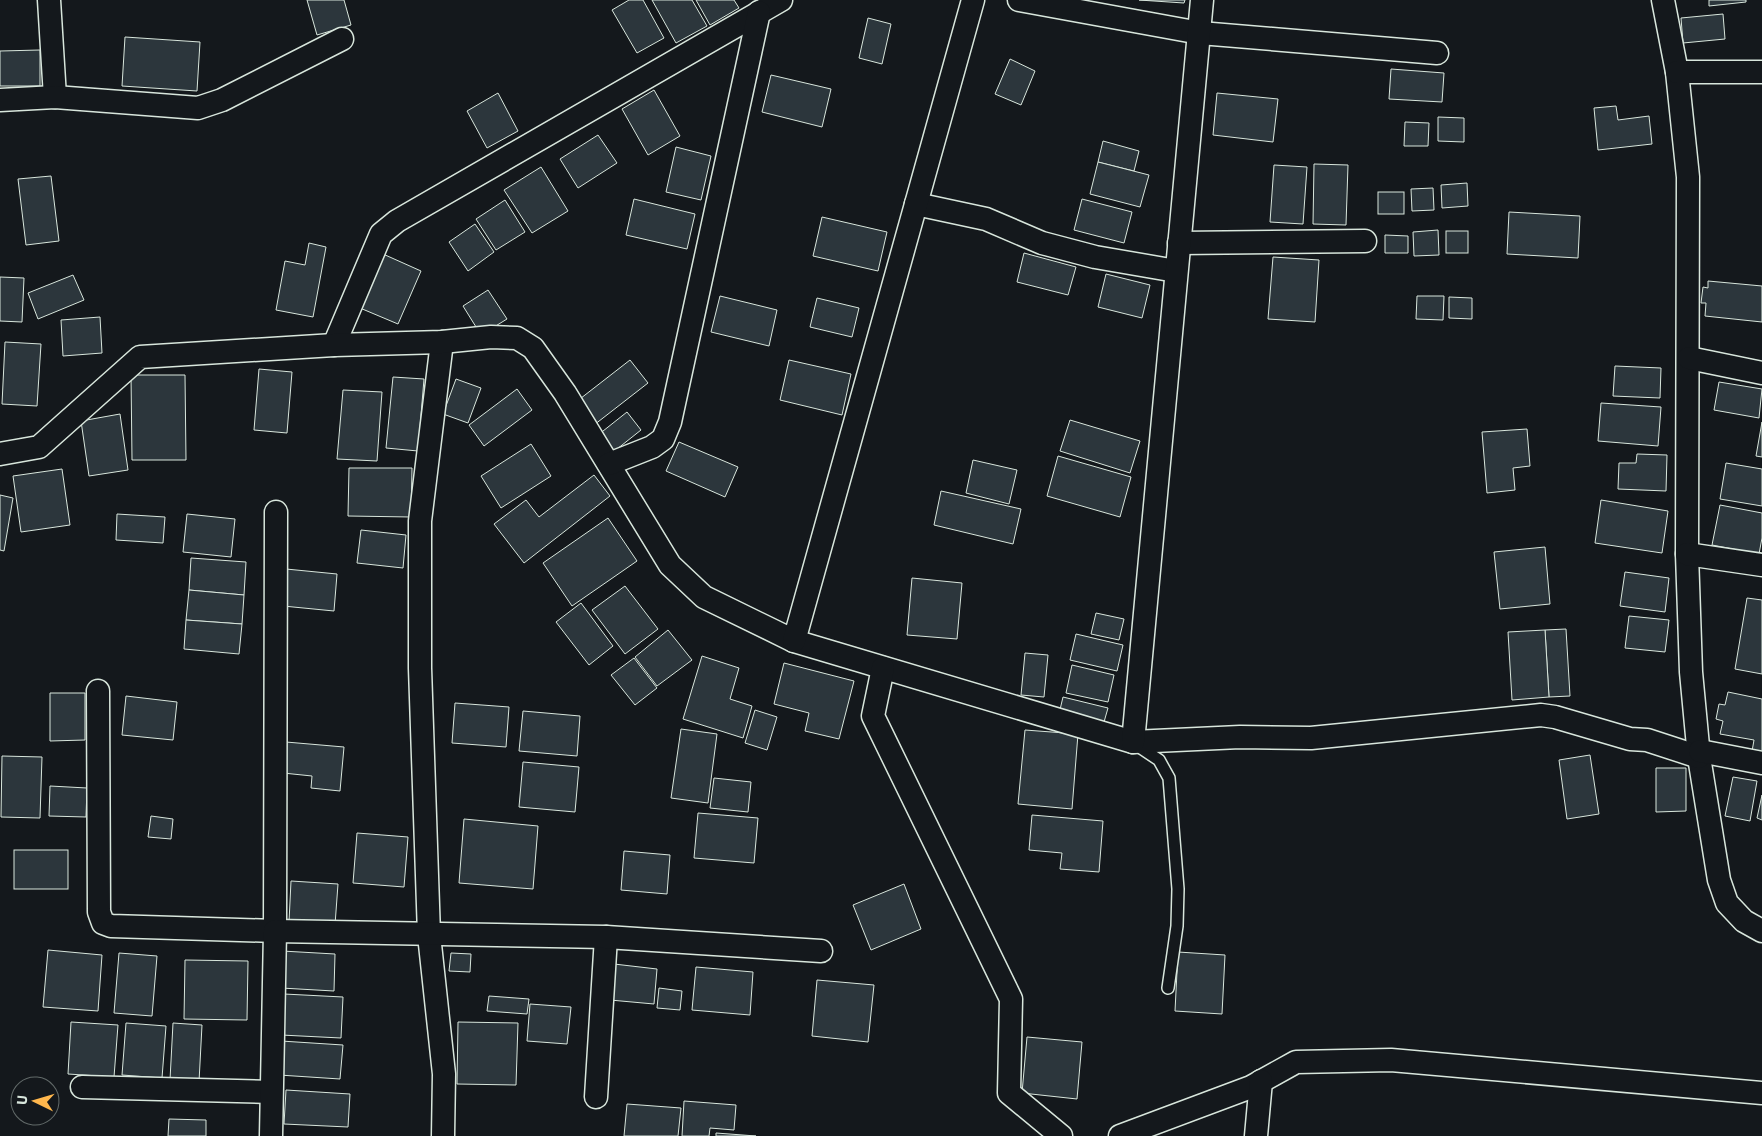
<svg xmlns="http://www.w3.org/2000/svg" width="1762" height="1136" font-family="'IBM Plex Sans',sans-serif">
  <rect width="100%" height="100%" fill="#14181c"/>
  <!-- building -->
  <g fill="#2c363c" stroke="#d8e6dc">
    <polygon points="307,0 344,0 351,25 317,35"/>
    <polygon points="629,0 643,0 664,38 637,53 612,10"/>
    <polygon points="652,0 692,0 707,26 676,43"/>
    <polygon points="696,0 734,0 739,8 710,25"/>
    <polygon points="1139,0 1185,0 1184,3"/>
    <polygon points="1709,0 1746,0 1746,2 1709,6"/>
    <polygon points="1723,14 1725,39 1683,43 1681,18"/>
    <polygon points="868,18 891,24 882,64 859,58"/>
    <polygon points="125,37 200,42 197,91 122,86"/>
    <polygon points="40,50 40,86 0,86 0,51"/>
    <polygon points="1010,59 1035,71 1021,105 995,94"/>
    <polygon points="1391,69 1444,73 1442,102 1389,99"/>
    <polygon points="771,75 831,89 822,127 762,112"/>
    <polygon points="654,90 680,136 648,155 622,109"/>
    <polygon points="498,93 518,131 487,148 467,111"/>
    <polygon points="1217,93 1278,99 1273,142 1213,135"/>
    <polygon points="1616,106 1618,120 1649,116 1652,144 1598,150 1594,108"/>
    <polygon points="1438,117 1464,118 1464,142 1438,141"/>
    <polygon points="1405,122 1429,123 1428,146 1404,146"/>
    <polygon points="598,135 617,163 578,188 560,159"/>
    <polygon points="1103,141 1139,151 1134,171 1098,162"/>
    <polygon points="676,147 711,156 701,200 666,192"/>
    <polygon points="1098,162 1149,175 1140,207 1090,194"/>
    <polygon points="1314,164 1348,165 1346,225 1313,224"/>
    <polygon points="1274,165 1307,167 1303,224 1270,222"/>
    <polygon points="541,167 568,211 532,233 504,190"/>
    <polygon points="51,176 59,241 26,245 18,179"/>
    <polygon points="1467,183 1468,206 1442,208 1441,185"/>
    <polygon points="1433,188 1434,210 1412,211 1411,189"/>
    <rect x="1378" y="192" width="26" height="22"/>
    <polygon points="634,199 695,214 687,249 626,235"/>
    <polygon points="1082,199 1132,212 1124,243 1074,230"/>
    <polygon points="505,200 525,232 496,250 476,219"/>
    <polygon points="1509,212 1580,216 1578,258 1507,254"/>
    <polygon points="822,217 887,232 878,271 813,256"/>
    <polygon points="475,224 494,252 468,271 449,242"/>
    <polygon points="1438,230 1439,255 1414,256 1413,232"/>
    <rect x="1446" y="231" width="22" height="22"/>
    <polygon points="1385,235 1408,236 1408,253 1385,253"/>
    <polygon points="309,243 326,247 313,317 276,310 285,261 305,265"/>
    <polygon points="1024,253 1076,267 1068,295 1017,282"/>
    <polygon points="383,254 421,271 398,324 360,308"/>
    <polygon points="1273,257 1319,260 1315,322 1268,319"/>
    <polygon points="1106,274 1150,285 1142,318 1098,307"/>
    <polygon points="73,275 84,300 38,319 28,293"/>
    <polygon points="0,277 24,278 22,322 0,321"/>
    <polygon points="1708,281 1762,286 1762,322 1705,316 1706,303 1701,303 1703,287 1708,288"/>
    <polygon points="488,290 507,319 481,335 463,306"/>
    <polygon points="720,296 777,310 769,346 711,332"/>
    <polygon points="1417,296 1444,296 1443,320 1416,319"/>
    <polygon points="1449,297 1472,298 1472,319 1449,318"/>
    <polygon points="817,298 859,308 852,337 810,327"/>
    <polygon points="100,317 102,353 63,356 61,320"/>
    <polygon points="5,342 41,344 37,406 2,404"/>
    <polygon points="630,360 648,383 594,425 576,402"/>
    <polygon points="789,360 851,374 842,415 780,400"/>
    <polygon points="1615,366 1661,368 1660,398 1613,396"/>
    <polygon points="259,369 292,372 287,433 254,430"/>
    <polygon points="131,375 185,375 186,460 132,460"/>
    <polygon points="393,377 424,379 418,451 386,448"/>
    <polygon points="456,379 481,388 468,423 443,414"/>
    <polygon points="1719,382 1762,389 1759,418 1714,410"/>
    <polygon points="517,389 532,410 484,446 469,425"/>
    <polygon points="343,390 382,392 377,461 337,459"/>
    <polygon points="1601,403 1661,407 1658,446 1598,441"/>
    <polygon points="627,412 641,430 612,453 598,435"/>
    <polygon points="120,414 128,470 89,476 81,421"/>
    <polygon points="1070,420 1140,441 1130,473 1060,451"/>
    <polygon points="1762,422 1762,457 1756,456"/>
    <polygon points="1527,429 1530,466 1513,468 1515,490 1487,493 1482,432"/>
    <polygon points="679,442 738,467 725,497 666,471"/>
    <polygon points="531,444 551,476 501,508 481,476"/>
    <polygon points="1637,454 1667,455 1666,491 1618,489 1619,463 1636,463"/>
    <polygon points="1058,456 1131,477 1120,517 1047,496"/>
    <polygon points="973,460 1017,470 1009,504 966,493"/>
    <polygon points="1726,463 1762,469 1762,506 1720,499"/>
    <polygon points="349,468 412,468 411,517 348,516"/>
    <polygon points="62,469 70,525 21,532 13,476"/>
    <polygon points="594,475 610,496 524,563 494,524 526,500 539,517"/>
    <polygon points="941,491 1021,509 1013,544 934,525"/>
    <polygon points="0,495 13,498 4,551 0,550"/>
    <polygon points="1601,500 1668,511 1662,553 1595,543"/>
    <polygon points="1720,505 1762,513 1762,538 1759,554 1712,545"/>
    <polygon points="117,514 165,517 163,543 116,540"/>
    <polygon points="187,514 235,519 231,557 183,552"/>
    <polygon points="608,518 637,561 572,606 543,563"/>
    <polygon points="361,530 406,535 403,568 357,563"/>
    <polygon points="1545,547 1550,604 1500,609 1494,552"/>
    <polygon points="191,558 246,562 244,595 189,590"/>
    <polygon points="286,569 337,574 334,611 283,606"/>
    <polygon points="1625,572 1669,578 1665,612 1620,606"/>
    <polygon points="912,578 962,583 957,639 907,635"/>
    <polygon points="625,586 658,629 625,654 592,610"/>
    <polygon points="189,590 244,595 242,624 186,620"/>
    <polygon points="1747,598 1762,600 1762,674 1735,669"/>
    <polygon points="581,603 613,646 589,665 556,622"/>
    <polygon points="1096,613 1124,619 1119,640 1091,634"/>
    <polygon points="1629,616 1669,620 1665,652 1625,648"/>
    <polygon points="186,620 242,624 239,654 184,649"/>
    <polygon points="1566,629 1570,696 1549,697 1545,630"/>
    <polygon points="668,630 692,660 657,686 635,657"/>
    <polygon points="1545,630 1549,697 1512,700 1508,632"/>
    <polygon points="1076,634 1123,645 1117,671 1070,660"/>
    <polygon points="1025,653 1048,655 1044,697 1021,695"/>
    <polygon points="702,656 739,668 730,699 752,706 743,738 683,719"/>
    <polygon points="634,658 657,688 635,705 611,675"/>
    <polygon points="784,663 854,681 839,739 805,731 809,713 774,704"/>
    <polygon points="1072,665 1114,675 1108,702 1066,693"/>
    <polygon points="1728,692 1762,699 1762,759 1751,757 1754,740 1720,734 1723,721 1716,719 1719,704 1725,705"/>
    <polygon points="50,693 85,693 85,740 50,741"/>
    <polygon points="126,696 177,702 173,740 122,735"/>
    <polygon points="1063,697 1108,708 1102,729 1058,718"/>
    <polygon points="455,703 509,707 506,747 452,743"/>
    <polygon points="755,710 777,717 767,750 745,743"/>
    <polygon points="523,711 580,716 577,756 519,751"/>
    <polygon points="681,729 717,734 708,803 671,798"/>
    <polygon points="1025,730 1078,734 1072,809 1018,804"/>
    <polygon points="286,742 344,747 340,791 311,788 312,776 283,773"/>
    <polygon points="1590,755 1599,814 1567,819 1559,760"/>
    <polygon points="2,756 42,757 40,818 1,817"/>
    <polygon points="523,762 579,767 575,812 519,807"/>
    <polygon points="1656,768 1686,768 1686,811 1656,812"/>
    <polygon points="1733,777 1757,781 1750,821 1725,816"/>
    <polygon points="714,778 751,782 748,812 710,808"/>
    <polygon points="50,786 87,788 86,817 49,816"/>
    <polygon points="1762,795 1762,820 1757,818"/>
    <polygon points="698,813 758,818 754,863 694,858"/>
    <polygon points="1032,815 1103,821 1099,872 1060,869 1062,853 1029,850"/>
    <polygon points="151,816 173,819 171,839 148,837"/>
    <polygon points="464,819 538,826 533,889 459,883"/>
    <polygon points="357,833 408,837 404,887 353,883"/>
    <rect x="14" y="850" width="54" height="39"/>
    <polygon points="624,851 670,855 667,894 621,890"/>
    <polygon points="291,881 338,884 335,925 289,922"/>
    <polygon points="904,884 921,929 871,950 853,905"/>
    <polygon points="48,950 102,955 98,1011 43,1007"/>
    <polygon points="282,951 335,954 334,991 281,988"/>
    <polygon points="1178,952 1225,955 1222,1014 1175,1011"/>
    <polygon points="119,953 157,956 152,1016 114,1013"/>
    <polygon points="451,953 471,954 470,972 449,971"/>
    <polygon points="185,960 248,961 247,1020 184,1019"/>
    <polygon points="614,964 657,969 654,1004 610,1000"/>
    <polygon points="696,967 753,972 750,1015 692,1010"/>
    <polygon points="817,980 874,985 868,1042 812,1036"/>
    <polygon points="659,988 682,991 680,1010 657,1008"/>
    <polygon points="284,994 343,997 341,1038 281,1035"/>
    <polygon points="489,996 529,999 527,1014 487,1011"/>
    <polygon points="530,1004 571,1007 567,1044 527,1041"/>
    <polygon points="71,1022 118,1025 114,1077 68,1074"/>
    <polygon points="458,1022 518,1023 516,1085 457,1084"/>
    <polygon points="126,1023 166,1026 162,1078 122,1075"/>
    <polygon points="173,1023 202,1025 199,1082 170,1080"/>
    <polygon points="1027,1037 1082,1042 1077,1099 1022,1093"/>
    <polygon points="281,1041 343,1045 340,1079 279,1075"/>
    <polygon points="286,1090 350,1094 348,1127 284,1124"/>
    <polygon points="684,1101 736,1105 734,1130 710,1128 709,1136 682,1136"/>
    <polygon points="627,1104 681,1108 678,1136 624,1136"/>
    <polygon points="169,1119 206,1120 206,1136 168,1136"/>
    <polygon points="716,1133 756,1136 716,1136"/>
  </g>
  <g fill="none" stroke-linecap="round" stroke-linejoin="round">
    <defs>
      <polyline id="lane" points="1135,744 1159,760 1169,778 1178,889 1177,926 1168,988"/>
      <g id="street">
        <polyline points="49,0 55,97"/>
        <polyline points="1019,0 1200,33 1437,53"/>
        <polyline points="1663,0 1677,72 1688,177 1687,554 1691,672 1699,757 1719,880 1727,903 1744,921 1762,931"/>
        <polyline points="1677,72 1762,72"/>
        <polyline points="0,100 55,97 198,108 222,100 342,39"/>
        <polyline points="916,204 986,219 1042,243 1095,257 1176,271"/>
        <polyline points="1179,243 1365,241"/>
        <polyline points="442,342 420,521 420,668 429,935 444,1074 443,1136"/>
        <polyline points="334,345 381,234 397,221 781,0"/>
        <polyline points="1689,358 1762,373"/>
        <polyline points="0,454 39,447 140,357 334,345 442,342 491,337 517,338 533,348 565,393 670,565 704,597 794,641 1133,742 1240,737 1311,738 1541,715 1555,717 1630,739 1647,740 1699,757"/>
        <polyline points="609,464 652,447 663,439 670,422 759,12"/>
        <polyline points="1687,554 1762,565"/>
        <polyline points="794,641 973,0"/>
        <polyline points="883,668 873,716 1011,999 1009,1093 1061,1136"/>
        <polyline points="98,691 99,912 103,923 111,926 275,931 276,512"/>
        <polyline points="1133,742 1202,0"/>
        <polyline points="1700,751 1762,763"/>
        <polyline points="82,1087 271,1092"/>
        <polyline points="596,1097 606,937"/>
        <polyline points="271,1136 275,931 606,937 821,951"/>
        <polyline points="1120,1136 1251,1087 1296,1062 1391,1060 1762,1093"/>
        <polyline points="1256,1136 1261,1081"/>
      </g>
    </defs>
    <!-- lane casing -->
    <use href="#lane" stroke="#d8e6dc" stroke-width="14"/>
    <!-- street casing -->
    <use href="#street" stroke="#d8e6dc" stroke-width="25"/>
    <!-- lane -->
    <use href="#lane" stroke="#14181c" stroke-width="11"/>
    <!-- street -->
    <use href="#street" stroke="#14181c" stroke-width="22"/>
  </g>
  <!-- north arrow -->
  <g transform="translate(35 1101) rotate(275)"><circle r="24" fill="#14181c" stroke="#626a69"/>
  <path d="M0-4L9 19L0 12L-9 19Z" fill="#ffb74d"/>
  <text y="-8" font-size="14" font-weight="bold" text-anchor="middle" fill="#d8e6dc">U</text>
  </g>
</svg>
